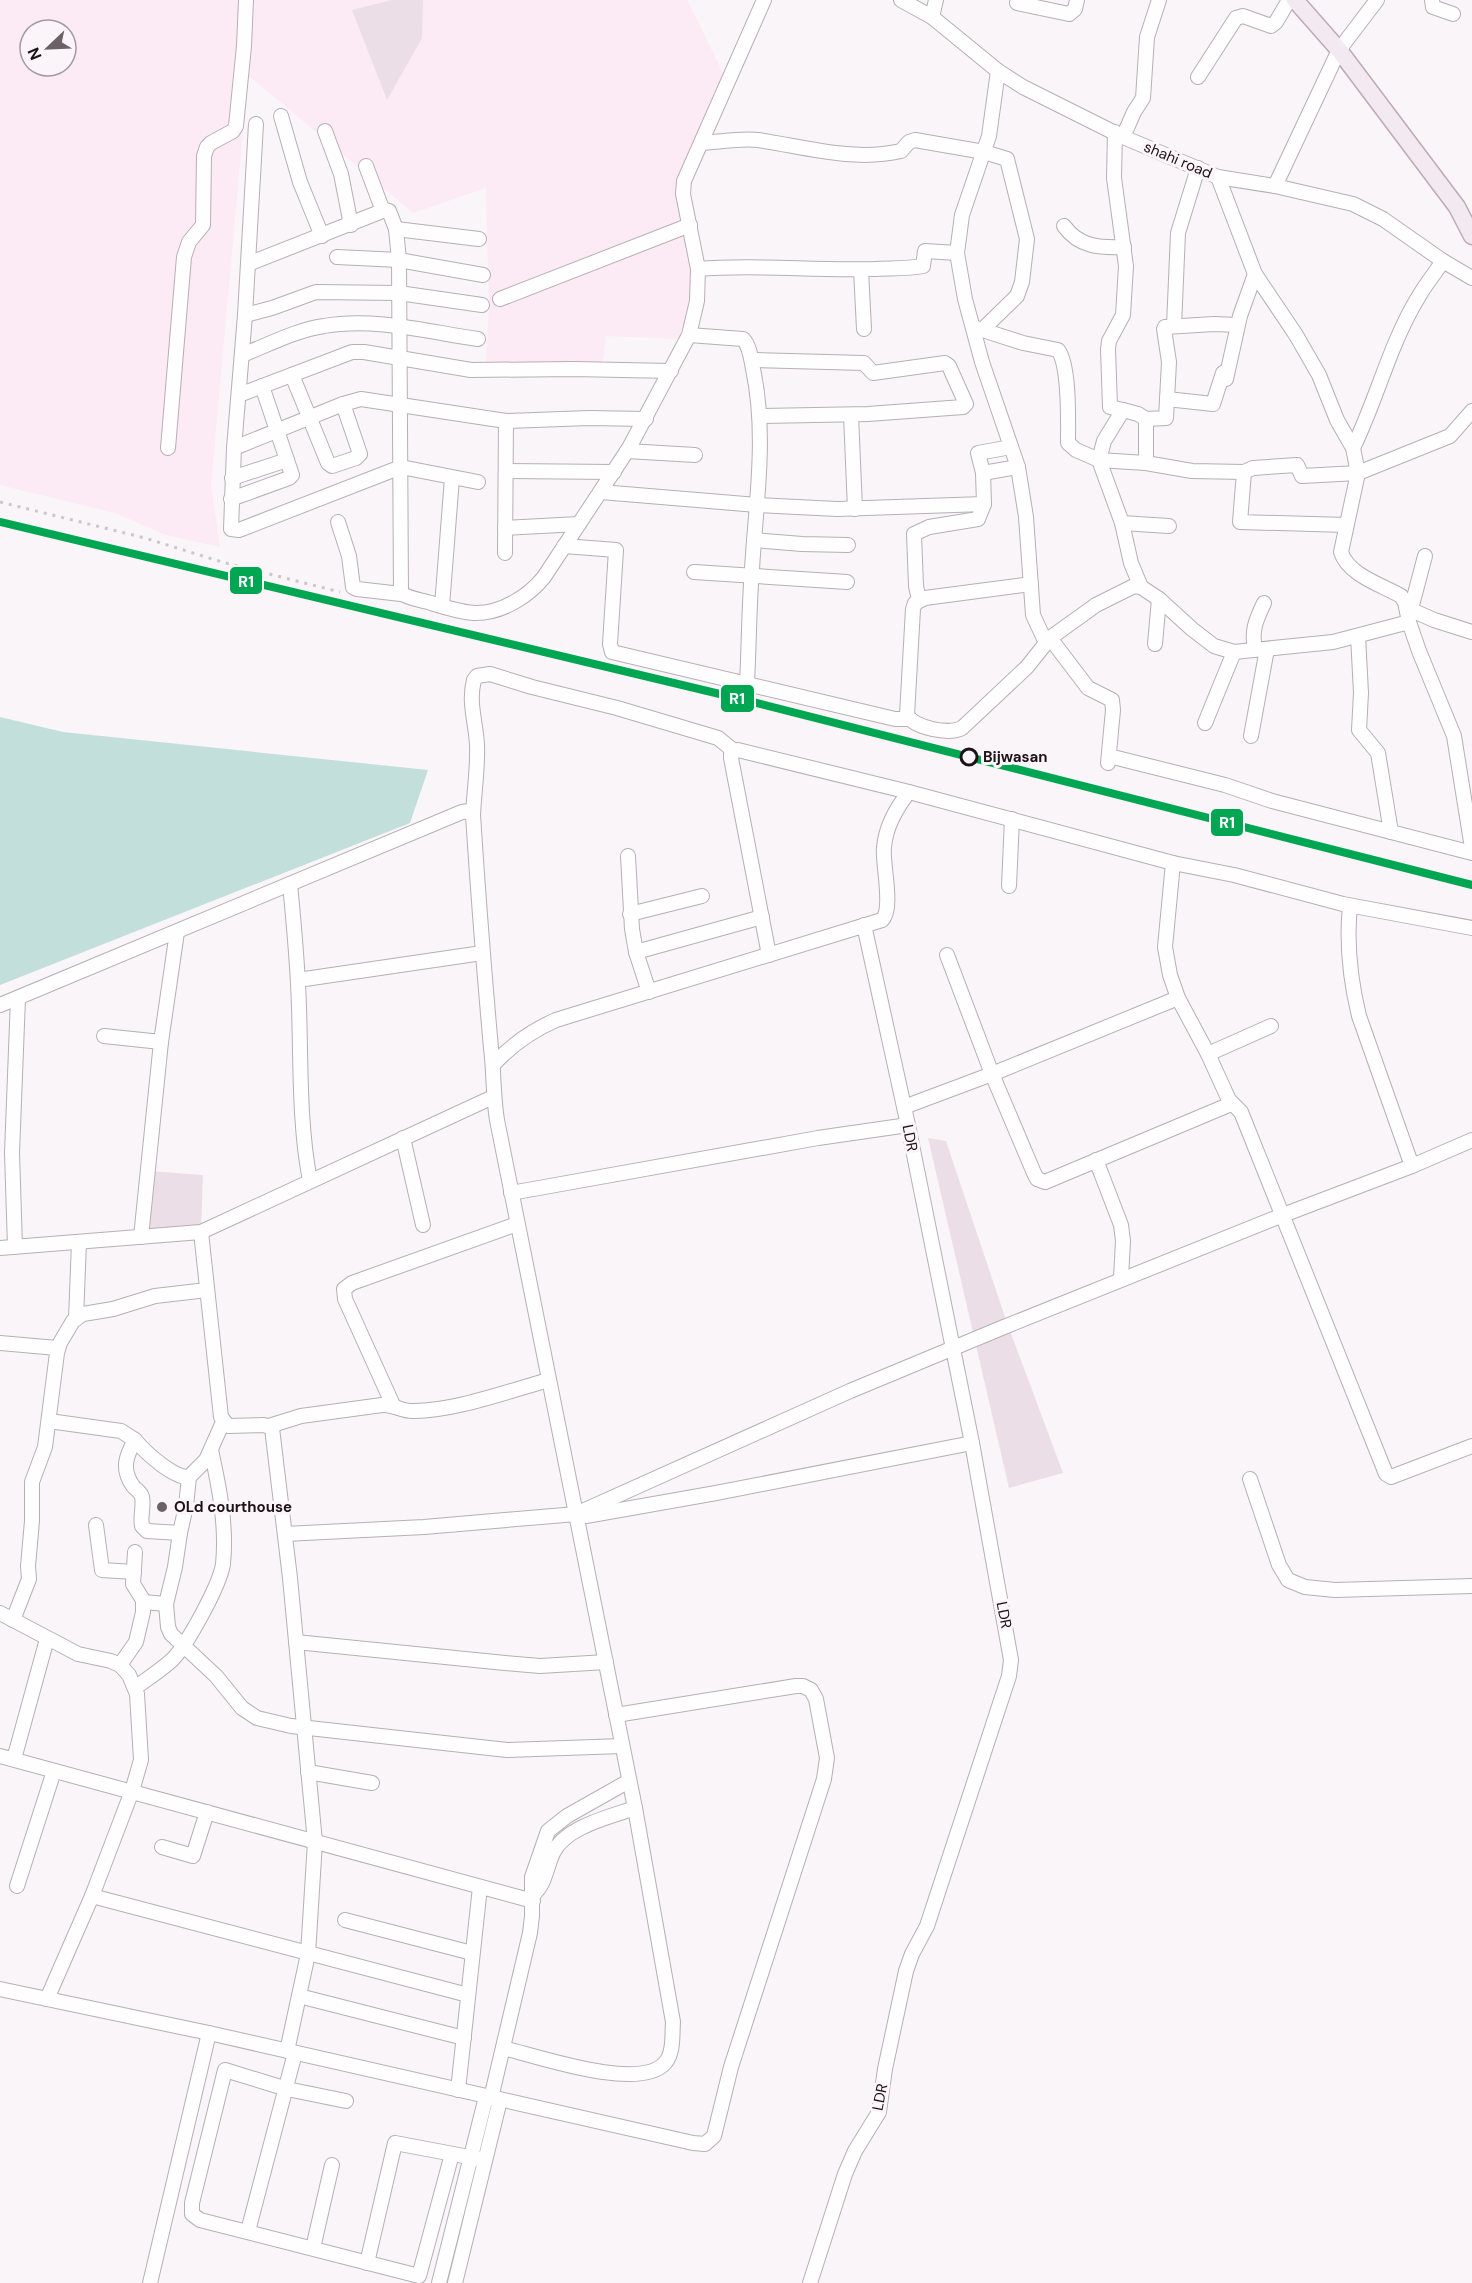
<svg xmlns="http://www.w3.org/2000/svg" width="1472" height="2283" font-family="'DM Sans',sans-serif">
  <rect width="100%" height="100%" fill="#faf5f8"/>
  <!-- built -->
  <path fill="#fcebf4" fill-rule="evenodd" d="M0,0H687L730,87L676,184L687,224L694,279L680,339L606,336L602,365L486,362L489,308L486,188L413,213L248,75L211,485L220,547L166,535L115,513L0,485ZM30,30H66V66H30Z"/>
  <!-- green -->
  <g fill="#ecdee6">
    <polygon points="392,0 423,0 422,38 387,100 352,10"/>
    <polygon points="928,1138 946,1141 1006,1320 1063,1473 1009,1488"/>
    <polygon points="149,1171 203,1175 201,1232 141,1237"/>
  </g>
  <!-- water -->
  <polygon fill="#c3dfdb" points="0,717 63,732 428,770 410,823 0,985"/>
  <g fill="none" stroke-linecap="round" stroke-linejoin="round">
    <defs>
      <g id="minor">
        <polyline points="901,0 932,17 998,71 1023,87 1123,137 1218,177 1275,186 1353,204 1383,219 1443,261 1472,278"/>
        <polyline points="1432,0 1433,7 1453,14"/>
        <polyline points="1017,3 1069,14 1075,9 1077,0"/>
        <polyline points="932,17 936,0"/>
        <polyline points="998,71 989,136 962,215 957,253 965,299 982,362 1018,467 1026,517 1033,615 1046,643"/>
        <polyline points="1198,77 1236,18 1243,16 1271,26 1276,22 1289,0"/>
        <polyline points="281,116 300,182 322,236"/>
        <polyline points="256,124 245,315 234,448 231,529 239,530 401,467 478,482"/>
        <polyline points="325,131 341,174 351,225"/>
        <polyline points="1115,132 1114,178 1126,266 1123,315 1109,341 1108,349 1110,407 1123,410 1104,441 1099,460 1122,523 1131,563 1141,587"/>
        <polyline points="1123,137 1134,112 1143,98 1147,37 1159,0"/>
        <path d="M702,143C721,142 740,138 758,140C805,147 853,162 901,151L909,142L915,140L984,152L1007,159L1027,239L1022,282L1017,296L982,330"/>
        <polyline points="366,166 383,211"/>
        <path d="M1218,177L1255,274L1296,335L1319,375L1337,420L1353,448L1358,473L1341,552C1348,575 1382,585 1401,596L1405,602L1409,622L1419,651L1454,736L1472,848"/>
        <polyline points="1275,186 1339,50 1377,0"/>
        <path d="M1064,226C1079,247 1100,248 1124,247"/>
        <polyline points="396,229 479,239"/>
        <polyline points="337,257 399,260 483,275"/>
        <path d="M248,264L385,210L389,211L396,229L399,260L401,593C409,599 422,600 431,603C445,607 462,613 476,613C502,613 529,596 544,577L629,448L689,335L697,301L698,269L683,194L684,181L764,0"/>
        <path d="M698,269C756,264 814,271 873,269C889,268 907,269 923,266L925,251L957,253"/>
        <polyline points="861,270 864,329"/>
        <polyline points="500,299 690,225"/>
        <polyline points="245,315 272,308 316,292 399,293 482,305"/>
        <polyline points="1174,326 1178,233 1198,168"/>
        <path d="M973,327L1023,343L1058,350C1070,366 1068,422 1068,443L1076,450L1099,460L1146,463L1192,471L1244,472L1253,468L1297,465L1302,476L1358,473L1450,436L1472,411"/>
        <path d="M689,335L743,339C750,346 751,359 753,369C767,435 756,502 752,569C749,607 749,645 747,683"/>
        <path d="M242,355C268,345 296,330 324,326C374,317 429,332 478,339"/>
        <polyline points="752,360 864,363 873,373 945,363 949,366 966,404 963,407 868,414 760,416"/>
        <polyline points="292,375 328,463 332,466 356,458 360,454 343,404"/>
        <polyline points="1226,379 1240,316 1255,274"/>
        <polyline points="239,395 352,352 364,352 471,370 574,369 671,371"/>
        <polyline points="1167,399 1213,404 1223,373 1226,371"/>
        <polyline points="1123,410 1138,414 1146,419 1146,463"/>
        <polyline points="851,415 855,509"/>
        <polyline points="1146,419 1166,418 1169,362 1164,329 1165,327 1214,324 1237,325"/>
        <polyline points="168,448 184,257 189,242 203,225 204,156 207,147 211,143 233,131 236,126 244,46 246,0"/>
        <polyline points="234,448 343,404 361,399 506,421 589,418 646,419"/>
        <path d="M1353,448C1377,399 1390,343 1419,296C1426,284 1435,273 1443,261"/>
        <polyline points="627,451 695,455"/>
        <polyline points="506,471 614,472"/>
        <polyline points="1244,472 1240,522 1346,525"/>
        <polyline points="983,473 978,453 1011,447"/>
        <polyline points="232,478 287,460"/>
        <polyline points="601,492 757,505 837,509 984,504"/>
        <polyline points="231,499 289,478 292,475 262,386"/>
        <polyline points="338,522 349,556 353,587 357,589 401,594"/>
        <polyline points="1122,523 1169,526"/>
        <polyline points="505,528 579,524"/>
        <polyline points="754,540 802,544 848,545"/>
        <polyline points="564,546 616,550 610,644 612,652 895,719 910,719"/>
        <polyline points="505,553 506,421"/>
        <polyline points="694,572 847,582"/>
        <path d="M1031,584L925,598L915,603L913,609L907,715C914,728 949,735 962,728L1027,667L1050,638L1096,605L1134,586L1141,587L1159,599L1192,629L1214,646L1234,652L1333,642L1409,622"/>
        <polyline points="919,600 916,586 914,534 929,527 978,519 984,504 983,473 1018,467"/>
        <polyline points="442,606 452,478"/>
        <polyline points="1407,608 1434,620 1472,632"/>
        <polyline points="1411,609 1425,556"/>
        <polyline points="1358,636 1361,693 1359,730 1378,753 1391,832"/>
        <polyline points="1050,638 1088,688 1112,700 1113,710 1108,763"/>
        <polyline points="1155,644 1159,599"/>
        <path d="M1255,649C1251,631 1256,620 1264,603"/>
        <polyline points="1205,723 1234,652"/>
        <polyline points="1251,736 1267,649"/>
        <polyline points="1109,756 1225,785 1272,801 1472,853"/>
        <path d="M473,815C474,792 478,768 477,745C476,722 468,703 474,680L477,676L490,674L532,687L617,708L718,738L734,751"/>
        <polyline points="628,856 632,929 636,952 649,992"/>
        <path d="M290,884C294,925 298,967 299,1008C301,1066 299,1123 310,1181"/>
        <polyline points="1009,886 1012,819"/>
        <path d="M1350,906C1346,944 1350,979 1359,1016L1412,1166"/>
        <polyline points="630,914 702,896"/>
        <polyline points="1472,928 1343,904 1234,875 1173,863 1165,947 1170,975 1178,998 1208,1054 1229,1100 1241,1112 1386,1474 1391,1477 1472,1446"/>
        <polyline points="636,952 762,917"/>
        <polyline points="769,955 731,758 731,754 738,750 909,792 1173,863"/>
        <polyline points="947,955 992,1074 1034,1173 1037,1179 1045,1182 1231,1104"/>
        <polyline points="298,980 482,953"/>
        <path d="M0,1005L462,812L469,811L473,815C478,893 484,970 491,1048C494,1072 493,1096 497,1120L635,1808L673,2022C672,2034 674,2053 665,2063C639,2092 537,2056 503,2048"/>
        <polyline points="104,1036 161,1042"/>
        <polyline points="1208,1054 1271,1026"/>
        <path d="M493,1065C511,1045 531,1031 556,1020L882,920C894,909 882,864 884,847C886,826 897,807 909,792"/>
        <polyline points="904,1107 992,1074 1178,998"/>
        <polyline points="403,1138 423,1225"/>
        <polyline points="1096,1160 1121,1225 1123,1241 1121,1278"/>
        <polyline points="511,1193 818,1138 908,1125"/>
        <polyline points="201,1232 221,1417 228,1426 264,1425 272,1428 290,1578 315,1842 308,1954 287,2051"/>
        <polyline points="141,1237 161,1042 177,932"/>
        <polyline points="15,1247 12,1153 18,998"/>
        <polyline points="0,1248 201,1232 493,1097"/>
        <polyline points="76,1319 79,1242"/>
        <polyline points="0,1343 57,1348"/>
        <polyline points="393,1405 345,1299 344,1289 352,1283 517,1224"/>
        <path d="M49,1421L121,1431L135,1440C126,1456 121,1469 133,1486C136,1490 141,1492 142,1497C144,1506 140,1517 142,1526L147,1531L180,1533L186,1506L189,1477L206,1460L223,1422"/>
        <path d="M269,1426L301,1416L382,1405C394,1404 402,1412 414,1411C455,1411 508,1391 549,1380"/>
        <path d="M135,1440C145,1452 173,1478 189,1477"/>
        <polyline points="1250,1479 1279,1565 1288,1580 1305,1587 1335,1590 1472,1586"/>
        <polyline points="576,1514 850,1391 1004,1327 1283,1215 1412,1166 1472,1140"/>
        <polyline points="96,1525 102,1570 134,1572"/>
        <polyline points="285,1534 424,1527 576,1514 586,1516 716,1493 972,1443"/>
        <polyline points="143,1602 166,1604 175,1567 180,1533"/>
        <polyline points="166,1604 168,1627 171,1634 216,1676 242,1708 257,1718 291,1726 507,1750 622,1746"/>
        <polyline points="0,1613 78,1654 111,1661 120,1665 129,1675 137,1694 141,1760 132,1791 92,1896 47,1999"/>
        <polyline points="13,1620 29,1579 28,1566 32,1521 32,1482 45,1447 57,1353 60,1343 73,1321 83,1314 113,1309 155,1296 207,1290"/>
        <polyline points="296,1642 505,1663 540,1666 606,1662"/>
        <polyline points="120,1665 136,1642 143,1612 143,1600 133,1584 135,1552"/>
        <path d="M135,1688C147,1679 161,1670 172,1660C187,1645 220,1585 223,1564C227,1526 219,1486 211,1450"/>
        <polyline points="0,1756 533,1901"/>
        <polyline points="14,1759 47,1639"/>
        <polyline points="308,1772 372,1783"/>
        <polyline points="162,1847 193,1856 207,1812"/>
        <polyline points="17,1886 54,1771"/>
        <path d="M533,1895C546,1883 546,1868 553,1853C565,1827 609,1817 635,1808"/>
        <polyline points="92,1896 468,1995"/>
        <polyline points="345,1920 472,1953"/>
        <polyline points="0,1989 209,2033 693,2143 705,2144 714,2136 731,2067 824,1779 827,1758 816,1699 811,1690 803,1686 796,1686 616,1715"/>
        <polyline points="299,1996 464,2038"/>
        <polyline points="458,2090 480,1887"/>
        <polyline points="491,2098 530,1933 532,1916 532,1877 548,1831 567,1816 629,1781"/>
        <polyline points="346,2101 287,2089 225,2070 192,2203 192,2214 200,2220 419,2276 452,2154"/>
        <polyline points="248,2231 295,2053"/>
        <polyline points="313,2248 332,2165"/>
        <polyline points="367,2263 395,2143 485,2160"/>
        <polyline points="150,2283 209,2033"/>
        <polyline points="439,2283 486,2097"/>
        <polyline points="455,2283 500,2100"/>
        <polyline points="810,2283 845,2174 855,2151 879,2112 885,2069 906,1971 912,1954 927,1926 1009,1676 1011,1660 972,1443 908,1125 864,925"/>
      </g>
      <polyline id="major" points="1295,0 1339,50 1457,207 1472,236"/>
    </defs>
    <!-- minor casing -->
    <use href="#minor" stroke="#b7afb4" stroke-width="16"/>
    <!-- major casing -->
    <use href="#major" stroke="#bdaab6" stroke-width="19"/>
    <!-- minor -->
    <use href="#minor" stroke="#fefefe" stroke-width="14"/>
    <!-- major -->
    <use href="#major" stroke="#f3e9f0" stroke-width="16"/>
    <!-- rail -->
    <polyline stroke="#cac8c9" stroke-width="3" stroke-dasharray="3 6" stroke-linecap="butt" points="0,502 145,538 222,562 340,592"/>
    <defs>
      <polyline id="rail-1" points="0,522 749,701 1472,885"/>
    </defs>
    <!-- rail-1 casing -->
    <use href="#rail-1" stroke="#fbf4f8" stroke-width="12"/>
    <!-- rail-1 -->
    <use href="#rail-1" stroke="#00a651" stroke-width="8"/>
  </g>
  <!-- markers -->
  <circle fill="#fbf4f8" stroke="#1e1219" stroke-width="3" cx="969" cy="757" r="8"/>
  <circle fill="#6b6167" stroke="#fbf4f8" stroke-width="2" cx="162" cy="1507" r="6"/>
  <g text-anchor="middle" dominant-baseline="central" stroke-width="6" stroke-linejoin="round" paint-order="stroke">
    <!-- street labels -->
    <g font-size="15" fill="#1e1219" stroke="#fbf4f8">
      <text transform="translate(1178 160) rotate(23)">shahi road</text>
      <text transform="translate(910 1138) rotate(79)">LDR</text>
      <text transform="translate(1004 1615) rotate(79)">LDR</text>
      <text transform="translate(880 2097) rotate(-79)">LDR</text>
    </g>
    <!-- stop labels -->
    <g font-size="15" font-weight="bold" fill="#1e1219" stroke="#fbf4f8" text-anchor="start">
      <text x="983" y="757">Bijwasan</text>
    </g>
    <!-- poi labels -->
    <g font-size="15" font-weight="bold" fill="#1e1219" stroke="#fbf4f8" text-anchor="start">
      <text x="174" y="1507">OLd courthouse</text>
    </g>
  </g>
  <g stroke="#fbf4f8" stroke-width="2">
    <rect x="229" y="566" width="34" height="29" rx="6" fill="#00a651"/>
    <rect x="720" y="684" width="35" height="29" rx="6" fill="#00a651"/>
    <rect x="1210" y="808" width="34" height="29" rx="6" fill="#00a651"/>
  </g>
  <g font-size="16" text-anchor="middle" font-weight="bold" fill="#fff">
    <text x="246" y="587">R1</text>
    <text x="737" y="704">R1</text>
    <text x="1227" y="828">R1</text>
  </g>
  <!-- north arrow -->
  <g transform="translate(48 48) rotate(247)"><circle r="28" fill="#fbf4f8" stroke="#a39a9f" stroke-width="1.5"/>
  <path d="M0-4.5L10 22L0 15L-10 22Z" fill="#6b6167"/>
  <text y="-9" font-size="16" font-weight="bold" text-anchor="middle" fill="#1e1219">N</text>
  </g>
</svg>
